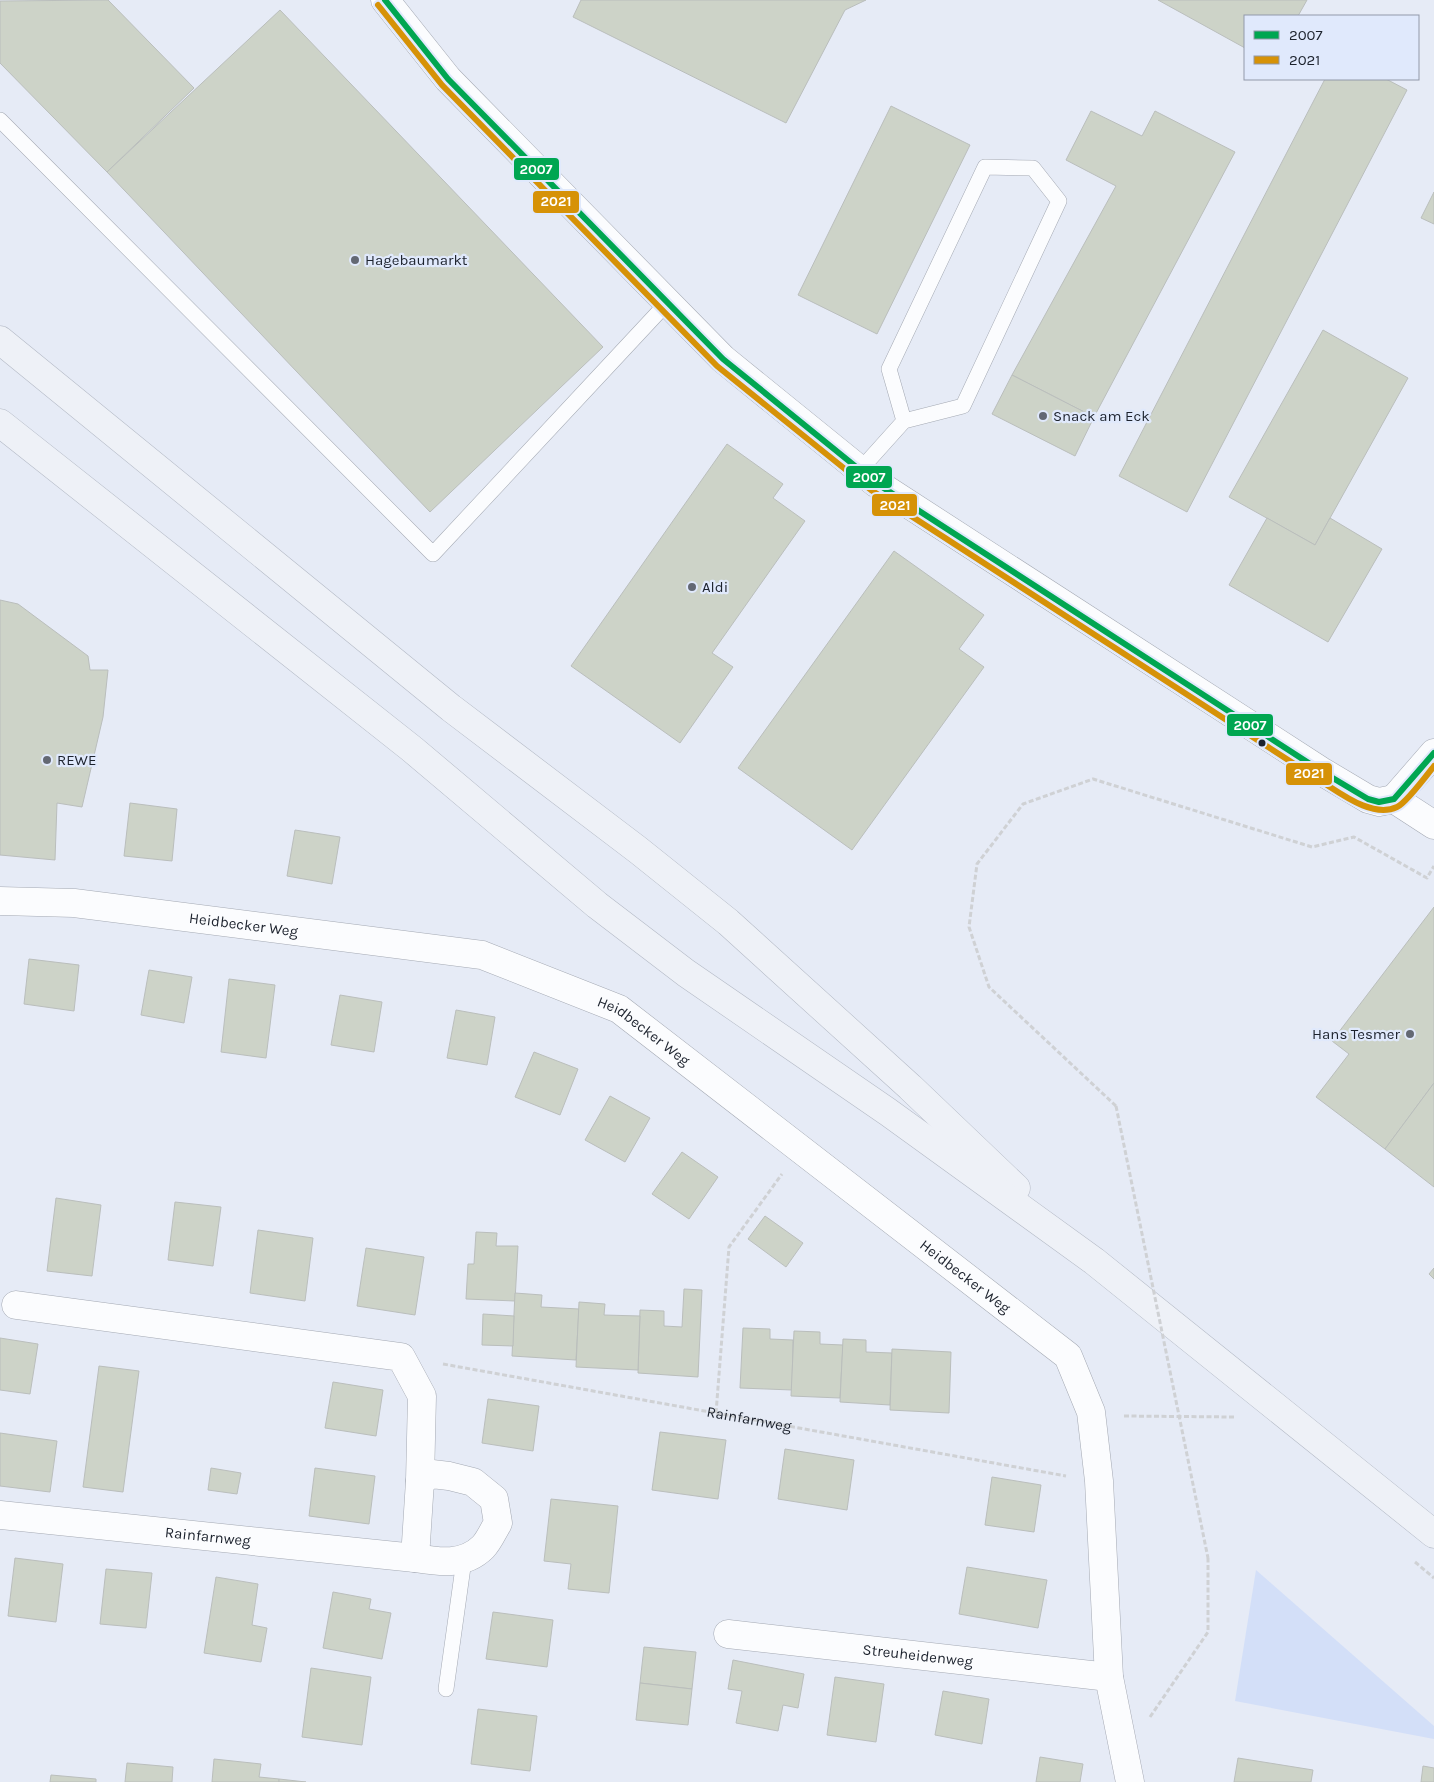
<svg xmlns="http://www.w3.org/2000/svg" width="1434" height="1782" font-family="Karla,sans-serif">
  <rect width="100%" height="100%" fill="#e6ebf6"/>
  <!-- green -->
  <polygon fill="#d3dff8" points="1256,1570 1434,1726 1434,1739 1235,1701"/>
  <!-- building -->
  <g fill="#cdd3c8" stroke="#babebc">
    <polygon points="108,0 194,88 107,172 0,63 0,1"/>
    <polygon points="581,0 866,0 845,10 786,123 573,17"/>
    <polygon points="1158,0 1307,0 1298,16 1245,16 1245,48"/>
    <polygon points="280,10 603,347 430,512 107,172"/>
    <polygon points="1325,79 1386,79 1407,90 1187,512 1119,476"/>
    <polygon points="891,106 970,145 877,334 798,295"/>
    <polygon points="1091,111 1142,136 1155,111 1235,152 1094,417 1012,375 1116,186 1066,160"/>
    <polygon points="1434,192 1434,224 1421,218"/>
    <polygon points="1323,330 1408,378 1315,545 1229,497"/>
    <polygon points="1012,375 1094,417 1075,456 992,414"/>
    <polygon points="727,444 783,484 773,498 805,521 712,653 733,667 680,743 571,666"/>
    <polygon points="1267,518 1315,545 1330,518 1382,549 1328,642 1229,585"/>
    <polygon points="894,551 984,615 959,649 984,667 852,850 738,768"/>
    <polygon points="0,600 18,604 88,656 90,670 108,670 103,717 82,807 57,803 55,860 0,855"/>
    <polygon points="130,803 177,809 172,861 124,856"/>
    <polygon points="295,830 340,837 332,884 287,876"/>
    <polygon points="1434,907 1434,1083 1385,1149 1316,1097 1349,1054 1332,1041"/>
    <polygon points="29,959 79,965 74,1011 24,1004"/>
    <polygon points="149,970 192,977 184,1023 141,1015"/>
    <polygon points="229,979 275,985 266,1058 221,1052"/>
    <polygon points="340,995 382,1002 374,1052 331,1045"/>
    <polygon points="456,1010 495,1017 487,1065 447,1058"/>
    <polygon points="534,1052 578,1069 560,1115 515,1097"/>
    <polygon points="1434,1083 1434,1187 1385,1149"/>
    <polygon points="610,1096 650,1118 625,1162 585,1140"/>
    <polygon points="682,1152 718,1177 689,1219 652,1194"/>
    <polygon points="56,1198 101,1205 92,1276 47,1271"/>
    <polygon points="175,1202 221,1207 213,1266 168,1260"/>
    <polygon points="765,1216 803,1243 786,1267 748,1239"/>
    <polygon points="258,1230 313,1238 305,1301 250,1293"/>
    <polygon points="476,1232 497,1233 496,1246 518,1246 515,1301 466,1299 468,1264 474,1264"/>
    <polygon points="366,1248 424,1257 415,1315 357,1306"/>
    <polygon points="1434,1268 1434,1279 1429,1274"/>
    <polygon points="684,1289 702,1290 698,1377 638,1373 640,1310 664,1311 664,1326 682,1327"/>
    <polygon points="515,1293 542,1295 541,1307 579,1309 576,1360 512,1356"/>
    <polygon points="579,1302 605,1304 604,1315 640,1316 638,1370 576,1367"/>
    <polygon points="483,1314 514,1316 513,1346 482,1345"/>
    <polygon points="743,1328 770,1329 770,1339 793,1340 792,1390 740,1388"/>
    <polygon points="794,1331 820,1332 820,1344 843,1345 840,1398 791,1396"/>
    <polygon points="0,1338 38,1344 30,1394 0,1390"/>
    <polygon points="843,1339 866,1340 866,1352 892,1353 890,1405 840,1402"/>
    <polygon points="892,1349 951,1352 949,1413 890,1410"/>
    <polygon points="99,1366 139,1371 123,1492 83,1487"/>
    <polygon points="333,1382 383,1390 376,1436 325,1428"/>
    <polygon points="488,1399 539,1406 533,1451 482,1443"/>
    <polygon points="660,1432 726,1440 718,1499 652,1490"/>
    <polygon points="0,1433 57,1441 50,1492 0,1486"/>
    <polygon points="785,1449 854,1460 847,1510 778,1499"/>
    <polygon points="211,1468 241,1473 237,1494 208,1490"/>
    <polygon points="315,1468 375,1476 369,1524 309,1516"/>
    <polygon points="992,1477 1041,1485 1034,1532 985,1525"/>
    <polygon points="551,1499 618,1506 609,1593 568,1589 571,1564 544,1561"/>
    <polygon points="15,1558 63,1564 56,1622 8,1616"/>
    <polygon points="967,1567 1047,1580 1038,1628 959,1614"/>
    <polygon points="106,1569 152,1573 146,1628 100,1624"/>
    <polygon points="216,1577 258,1584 252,1625 267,1628 261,1662 204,1653"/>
    <polygon points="333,1592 371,1599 369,1609 391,1613 382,1659 323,1648"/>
    <polygon points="493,1612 553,1620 547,1667 486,1659"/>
    <polygon points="644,1647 696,1652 692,1689 640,1683"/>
    <polygon points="733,1660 804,1674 798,1708 783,1705 778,1731 736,1723 742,1691 728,1689"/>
    <polygon points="311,1668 371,1677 362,1745 302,1737"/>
    <polygon points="835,1677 884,1684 876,1742 827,1735"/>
    <polygon points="640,1683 692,1689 688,1725 636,1720"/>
    <polygon points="943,1691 989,1699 982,1744 935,1735"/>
    <polygon points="478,1709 537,1716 530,1771 471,1764"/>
    <polygon points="1040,1757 1083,1764 1080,1782 1036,1782"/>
    <polygon points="1238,1758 1313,1770 1311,1782 1234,1782"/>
    <polygon points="214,1759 261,1764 259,1777 279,1779 279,1782 212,1782"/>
    <polygon points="127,1763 173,1767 172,1782 125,1782"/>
    <polygon points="1423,1766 1434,1768 1434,1782 1421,1782"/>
    <polygon points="51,1775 96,1779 96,1782 50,1782"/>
    <polygon points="279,1779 306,1782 279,1782"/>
  </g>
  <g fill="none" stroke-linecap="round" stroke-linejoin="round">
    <defs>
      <g id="service">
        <polyline points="0,120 433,554 667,303"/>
        <polyline points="860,470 904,421 963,406 1059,201 1033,168 985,167 889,369 904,421"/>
        <polyline points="446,1689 464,1560"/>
      </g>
      <g id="minor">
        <polyline points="385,0 448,79 723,359 876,483 1321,771 1368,799 1379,802 1394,799"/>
        <polyline points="1394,799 1434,753"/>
        <polyline points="1394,799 1434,825"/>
        <path id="s2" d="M0,901L74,903L482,955L619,1009L1068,1356L1091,1412L1099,1481L1109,1677L1130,1782"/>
        <path id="s3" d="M0,1515L415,1558L420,1481L422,1396L401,1357L16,1305"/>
        <path d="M415,1558C439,1562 464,1566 483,1547C489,1541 493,1531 498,1523L494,1499L473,1482L449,1476L432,1474L420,1481"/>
        <path id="s4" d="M728,1634L1109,1677"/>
      </g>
      <g id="primary">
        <polyline points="0,340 451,708 638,850 728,922 910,1087 1016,1188"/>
        <polyline points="0,423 412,749 597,905 686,973 888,1112 1094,1261 1434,1534"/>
      </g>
    </defs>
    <!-- service casing -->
    <use href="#service" stroke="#a4a9b3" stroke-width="16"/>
    <!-- minor casing -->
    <use href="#minor" stroke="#a4a9b3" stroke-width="29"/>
    <!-- primary casing -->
    <use href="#primary" stroke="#b3b9c5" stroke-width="29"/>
    <!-- path -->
    <g stroke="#cfd1d4" stroke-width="3" stroke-dasharray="5 2.5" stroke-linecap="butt">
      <polyline points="1116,1106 989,987 969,927 977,864 1023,804 1093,779 1312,847 1354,837 1427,878 1434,866"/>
      <path id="s1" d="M443,1364L1066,1476"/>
      <polyline points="716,1413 729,1247 782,1174"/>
      <polyline points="1124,1416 1235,1417"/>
      <polyline points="1415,1562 1434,1578"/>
      <polyline points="1150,1717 1208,1632 1208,1558"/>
    </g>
    <!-- service -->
    <use href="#service" stroke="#fbfcfe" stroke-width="15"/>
    <!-- minor -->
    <use href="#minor" stroke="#fbfcfe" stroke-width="28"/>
    <!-- primary -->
    <use href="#primary" stroke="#eef1f7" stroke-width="28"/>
    <!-- path-bridge -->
    <polyline stroke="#cfd1d4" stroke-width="3" stroke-dasharray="5 2.5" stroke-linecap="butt" points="1116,1106 1208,1558"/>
    <defs>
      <polyline id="bus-1" points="385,0 448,79 723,359 876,483 1321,771 1368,799 1379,802 1394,799 1434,753"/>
      <path id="bus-2" d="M378,5L442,85L717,366L871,490L1316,778C1338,791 1371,819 1397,807C1406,803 1427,775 1434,766"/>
    </defs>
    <!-- bus-1 casing -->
    <use href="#bus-1" stroke="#e0e9fc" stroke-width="10"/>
    <!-- bus-2 casing -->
    <use href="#bus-2" stroke="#e0e9fc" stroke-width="10"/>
    <!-- bus-1 -->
    <use href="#bus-1" stroke="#00a651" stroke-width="6"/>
    <!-- bus-2 -->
    <use href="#bus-2" stroke="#d69207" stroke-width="6"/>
  </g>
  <!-- markers -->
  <g fill="#636873" stroke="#e0e9fc" stroke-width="2">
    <circle cx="355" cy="260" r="5"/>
    <circle cx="1043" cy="416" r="5"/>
    <circle cx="692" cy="587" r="5"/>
    <circle cx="47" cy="760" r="5"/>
    <circle cx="1410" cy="1034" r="5"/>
  </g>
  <circle fill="#1c222d" stroke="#e0e9fc" stroke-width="2" cx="1262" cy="743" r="4.5"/>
  <g text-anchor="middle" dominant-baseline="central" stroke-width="4.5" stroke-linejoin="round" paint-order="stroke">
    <!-- poi labels -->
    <g font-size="15" fill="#1c222d" stroke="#e0e9fc" text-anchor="start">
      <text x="365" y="260">Hagebaumarkt</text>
      <text x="1053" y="416">Snack am Eck</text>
      <text x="702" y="587">Aldi</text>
      <text x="57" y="760">REWE</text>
      <text x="1400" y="1034" text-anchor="end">Hans Tesmer</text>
    </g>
    <!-- street labels -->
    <g font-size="15" fill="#1c222d" stroke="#e0e9fc">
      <text stroke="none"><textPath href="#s2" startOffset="245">Heidbecker Weg</textPath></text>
      <text stroke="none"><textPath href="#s2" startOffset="665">Heidbecker Weg</textPath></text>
      <text stroke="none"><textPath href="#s2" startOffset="1070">Heidbecker Weg</textPath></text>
      <text stroke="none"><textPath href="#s1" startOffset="311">Rainfarnweg</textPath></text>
      <text stroke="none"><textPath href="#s3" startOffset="209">Rainfarnweg</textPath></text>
      <text stroke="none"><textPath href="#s4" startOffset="191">Streuheidenweg</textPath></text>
    </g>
  </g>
  <g stroke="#e0e9fc" stroke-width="2">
    <rect x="513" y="157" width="47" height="24" rx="5" fill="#00a651"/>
    <rect x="532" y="190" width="48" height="24" rx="5" fill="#d69207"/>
    <rect x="845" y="465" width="48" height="24" rx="5" fill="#00a651"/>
    <rect x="871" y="493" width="47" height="24" rx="5" fill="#d69207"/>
    <rect x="1226" y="713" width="48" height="24" rx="5" fill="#00a651"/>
    <rect x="1285" y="762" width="48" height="24" rx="5" fill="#d69207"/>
  </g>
  <g font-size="14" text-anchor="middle" font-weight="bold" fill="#fff">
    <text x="536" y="174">2007</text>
    <text x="556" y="206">2021</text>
    <text x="869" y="482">2007</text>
    <text x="895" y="510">2021</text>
    <text x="1250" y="730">2007</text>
    <text x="1309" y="778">2021</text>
  </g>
  <!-- legend -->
  <rect x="1244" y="15" width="175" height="65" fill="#e0e9fc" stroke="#9299a9"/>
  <rect x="1254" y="31" width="25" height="8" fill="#00a651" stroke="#9299a9"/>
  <text x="1289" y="40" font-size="15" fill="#1c222d">2007</text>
  <rect x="1254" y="56" width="25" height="8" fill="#d69207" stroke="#9299a9"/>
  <text x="1289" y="65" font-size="15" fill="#1c222d">2021</text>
</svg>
